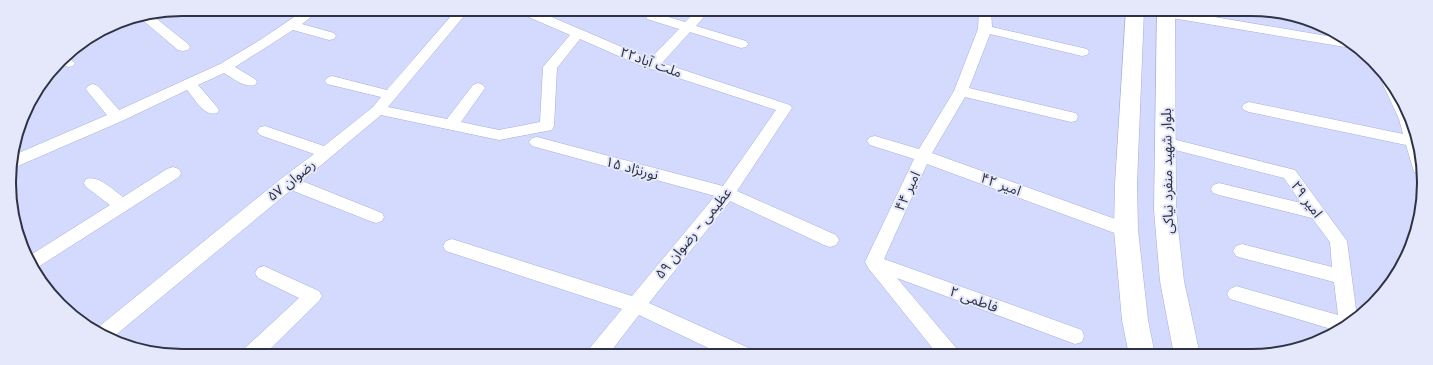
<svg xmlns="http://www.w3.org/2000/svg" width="1433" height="365" font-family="'Libre Baskerville','Noto Sans Arabic',serif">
  <rect width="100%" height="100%" fill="#d3dafd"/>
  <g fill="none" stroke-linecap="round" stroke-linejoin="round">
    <defs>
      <g id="street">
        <path d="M306,9H321L302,24L334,33L336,36L334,39L329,40L293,30L235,67L255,79L257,82L255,85C244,88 233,78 224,73L198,85L217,107L219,110L217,113C204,117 195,99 187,90L122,121L18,166L10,167L14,155L107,115L88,92L86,89L88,86L93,84L98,86L119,110L220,64L260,40Z"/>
        <polygon points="457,9 470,9 388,107 447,119 473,85 478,83 483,85 485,88 461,122 499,130 540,122 543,67 570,35 517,12 515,9 533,9 650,59 679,29 647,19 646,16 647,13 652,12 685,22 697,10 710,10 696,26 746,41 748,44 746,47 741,48 690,32 662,63 790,105 792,108 737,191 836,235 839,240 836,245 830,247 824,245 730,201 649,303 751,349 753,355 723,355 639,315 608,355 587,355 589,349 622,309 446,251 443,246 446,241 452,239 632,296 715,196 532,146 529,142 532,138 537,137 723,186 776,110 639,65 580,39 557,68 554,126 552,130 499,140 381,115 302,181 382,213 384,217 382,221 376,223 370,221 291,190 112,338 95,332 96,329 282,178 314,154 260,135 257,131 260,127 265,126 324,146 373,107 381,97 327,84 325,81 327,78 332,76 387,90"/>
        <polygon points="979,10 991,10 992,27 1087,49 1089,52 1087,55 1082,56 990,34 969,88 1071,112 1076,113 1078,117 1076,121 1071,122 965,97 932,153 1132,225 1134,230 1132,235 1126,237 1120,235 927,164 884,259 1082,330 1084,336 1082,342 1075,344 897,278 957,349 959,355 938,355 869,269 865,262 914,159 870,145 867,141 870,137 875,136 919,149 954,91 978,29"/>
        <polygon points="1161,10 1173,10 1345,39 1354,47 1351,48 1166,17 1161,16 1160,13"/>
        <polygon points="152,15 188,44 190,47 188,50 183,51 178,50 140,18"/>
        <polygon points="65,55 75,63 73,66 68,67 60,63"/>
        <polygon points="1381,71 1388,77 1418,138 1420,174 1414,172 1406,145 1249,112 1244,110 1242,107 1244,104 1249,102 1403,134 1399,119 1378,74"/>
        <polygon points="1165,137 1295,170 1347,241 1357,317 1338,331 1230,299 1227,294 1230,289 1236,286 1338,315 1334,282 1242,258 1236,256 1233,251 1236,246 1242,244 1332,267 1330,242 1312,218 1219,195 1213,193 1211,189 1213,185 1219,183 1301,203 1284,178 1160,146 1157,142 1160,138"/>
        <path d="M173,167L179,169L181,173L179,177L35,269L29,256L110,205L86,187L84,183L86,179C99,175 113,190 123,197L167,169Z"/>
        <polygon points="264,266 319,291 322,296 319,301 265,354 243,354 245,348 299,298 258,278 255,273 258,268"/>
      </g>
      <g id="primary">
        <polygon points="1126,10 1144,10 1137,184 1138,230 1148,320 1155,355 1129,355 1122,320 1114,230 1115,184"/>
        <polygon points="1157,10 1175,10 1176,210 1184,281 1200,355 1174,355 1160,281 1154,210"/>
      </g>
    </defs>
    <!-- street casing -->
    <use href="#street" stroke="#a6afd9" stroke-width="1"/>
    <!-- primary casing -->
    <use href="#primary" stroke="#a6afd9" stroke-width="1"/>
    <!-- street -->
    <use href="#street" fill="#fff" fill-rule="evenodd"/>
    <!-- primary -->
    <use href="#primary" fill="#fff" fill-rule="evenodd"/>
  </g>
  <g text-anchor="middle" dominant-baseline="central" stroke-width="4" stroke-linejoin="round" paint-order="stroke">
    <!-- street labels -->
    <g font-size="14" fill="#2f3243" stroke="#e4e8fa">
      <text transform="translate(651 62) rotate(20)">ملت آباد۲۲</text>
      <text transform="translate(632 168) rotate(15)">نورنژاد ۱۵</text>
      <text transform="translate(1167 171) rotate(-91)">بلوار شهید منفرد نیاکی</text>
      <text transform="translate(291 180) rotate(-39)">رضوان ۵۷</text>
      <text transform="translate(1001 184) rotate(20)">امیر ۴۲</text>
      <text transform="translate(907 191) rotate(-65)">امیر ۴۴</text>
      <text transform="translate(1307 199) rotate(53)">امیر ۲۹</text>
      <text transform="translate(693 233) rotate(-51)">عظیمی - رضوان ۵۹</text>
      <text transform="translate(974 299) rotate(20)">فاطمی ۲</text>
    </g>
  </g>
  <!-- crop -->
  <path d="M0 0H1433V365H0ZM182 16H1251A166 166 0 0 1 1417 182V183A166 166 0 0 1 1251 349H182A166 166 0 0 1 16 183V182A166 166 0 0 1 182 16Z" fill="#e4e8fa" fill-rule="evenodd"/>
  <path fill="none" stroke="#2f3243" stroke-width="2" d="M182 16H1251A166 166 0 0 1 1417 182V183A166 166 0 0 1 1251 349H182A166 166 0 0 1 16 183V182A166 166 0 0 1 182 16Z"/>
</svg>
